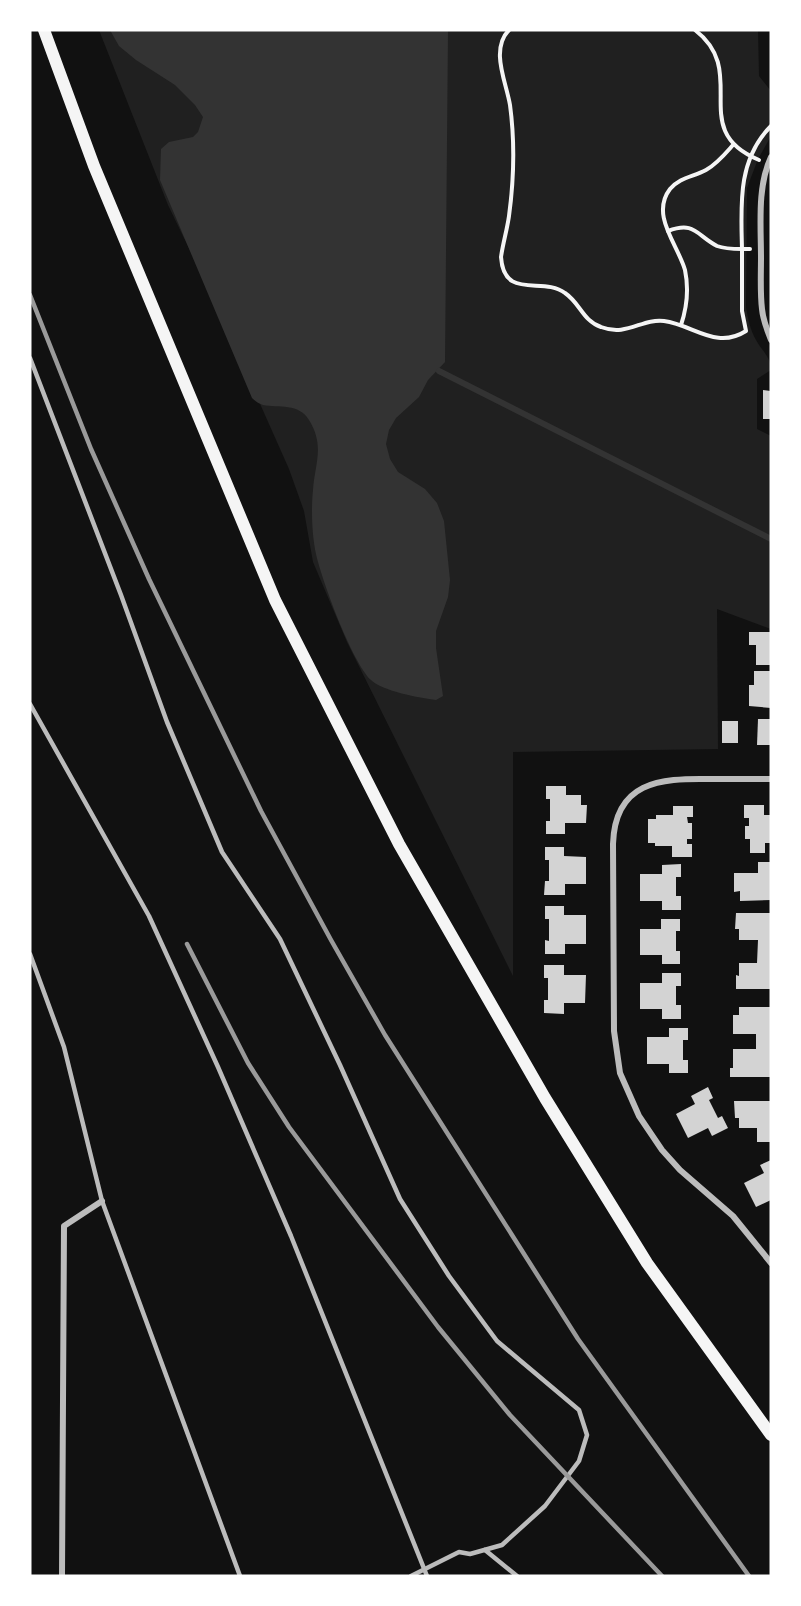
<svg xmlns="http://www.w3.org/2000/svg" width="801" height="1606" font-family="Inter,sans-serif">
  <rect width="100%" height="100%" fill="#111"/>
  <!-- green -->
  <path fill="#202020" d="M99,30H758L759,76L771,91V136L758,159L747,188L746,307C748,319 750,329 756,340C762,351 771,357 771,370L757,379V429L771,436V629L717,609L718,749L513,752V976L347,642L313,562L304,511L289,469L214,300L168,205Z"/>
  <!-- water -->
  <path fill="#333" d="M110,30H448L445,362L428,380L419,397L396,418L389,430L386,444L390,459L398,472L425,489L437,503L444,521L450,580L448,597L436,631V648L443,696L436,700C420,698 382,691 371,680C352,662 322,581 316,554C312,535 311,510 313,490C315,463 325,446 309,420C299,403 279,408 263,405C259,404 255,401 252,398L160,180L161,149L169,142L193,137L198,132L203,117L195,105L175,85L136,60L119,46Z"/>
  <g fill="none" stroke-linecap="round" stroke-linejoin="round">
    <!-- stream -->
    <polyline stroke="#333" stroke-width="6" points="439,371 771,539"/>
  </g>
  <!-- building -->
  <g fill="#d3d3d3">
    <polygon points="763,390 771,391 771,419 763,419"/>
    <polygon points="749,632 771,632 771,665 756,665 756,645 749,645"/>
    <polygon points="754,671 771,671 771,708 749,706 749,685 754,685"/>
    <polygon points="758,719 771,719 771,745 757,745"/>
    <rect x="722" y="721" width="16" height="22"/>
    <polygon points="546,786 566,786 566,795 581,795 581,805 587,805 586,823 565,823 565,834 546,834 546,821 550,821 550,799 546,799"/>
    <polygon points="744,805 764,805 764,815 771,815 771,843 765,843 765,853 750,853 750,839 745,839 745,826 749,826 749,818 744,818"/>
    <polygon points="673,806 693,806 693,817 687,817 688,823 692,823 692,839 687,839 687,844 692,844 692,857 672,857 672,846 655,846 655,843 648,843 648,819 656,819 656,815 673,815"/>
    <polygon points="545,847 564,847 564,856 586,857 586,884 565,884 565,895 544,895 545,881 549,881 549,860 545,860"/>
    <polygon points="758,862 771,862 771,900 740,901 740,891 734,892 734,873 758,873"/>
    <polygon points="681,864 681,877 676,877 676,896 681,896 681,910 662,910 662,901 640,901 640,874 662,874 662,865"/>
    <polygon points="545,906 564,906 564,915 586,915 586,944 565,944 565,954 545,954 545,940 549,941 549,919 545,919"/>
    <polygon points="736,913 771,913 771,989 736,989 736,975 739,976 739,963 757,963 758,940 739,940 739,929 735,929"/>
    <polygon points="661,919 680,919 680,931 676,931 676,951 680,951 680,964 662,964 662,955 640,955 640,929 661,929"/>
    <polygon points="544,965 564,965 564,975 586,975 585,1003 564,1003 564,1014 544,1013 544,1000 548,1000 548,978 544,978"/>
    <polygon points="662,973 681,973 681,986 676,986 676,1005 681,1005 681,1019 662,1019 662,1009 640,1009 640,983 662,983"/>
    <polygon points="739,1007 771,1007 771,1077 730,1077 730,1068 733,1068 733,1049 756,1049 756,1034 733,1034 733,1015 739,1015"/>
    <polygon points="669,1028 688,1028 688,1040 683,1040 683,1060 688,1060 688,1073 669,1073 669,1064 647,1064 647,1037 669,1037"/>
    <polygon points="708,1087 713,1098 709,1100 718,1118 722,1116 728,1128 712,1136 708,1128 688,1138 676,1114 695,1104 691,1096"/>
    <polygon points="734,1101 771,1101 771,1142 757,1142 757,1128 739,1128 739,1118 735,1118"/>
    <polygon points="771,1160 771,1200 756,1207 744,1183 764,1173 760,1165"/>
  </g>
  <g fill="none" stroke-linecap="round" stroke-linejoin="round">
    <!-- path -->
    <g stroke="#f5f5f5" stroke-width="4">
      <path d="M509,30C490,50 506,81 510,105C515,142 514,179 509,216C507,230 503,243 501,257C504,301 543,276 565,293C580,303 583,321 601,327C627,337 642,318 664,321C694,325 716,350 746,331L742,311V249H750"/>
      <path d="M695,30C751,73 686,130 759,160"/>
      <path d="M668,231C695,221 696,235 717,246C725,249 733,249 742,249C741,206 737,160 771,126"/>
      <path d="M681,325C687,307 689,289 685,270C678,245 650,215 670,189C680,177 693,177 706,170C717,164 725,154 733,145"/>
    </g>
    <!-- service -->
    <g stroke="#bcbcbc" stroke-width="4.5">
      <polyline points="30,358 121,595 167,722 222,852 280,939 340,1065 400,1199 449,1276 497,1341 579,1410 587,1435 579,1461 545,1506 502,1545 470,1554 459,1552 411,1576"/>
      <polyline points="30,704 149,916 218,1067 291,1236 427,1576"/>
      <polyline points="30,954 64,1047 102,1201 240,1576"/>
      <polyline points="485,1550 517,1576"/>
    </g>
    <!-- minor -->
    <g stroke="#bcbcbc" stroke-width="6">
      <path d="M771,157C757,187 761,225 761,258C761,274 760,292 762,309C763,320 767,330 771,340"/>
      <path d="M771,779C751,779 730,779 710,779C659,778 615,782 613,844L614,1031L620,1073L639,1116L662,1150L680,1170L733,1216L771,1263"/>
      <polyline points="62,1576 64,1226 102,1201"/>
    </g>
    <!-- secondary -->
    <polyline stroke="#f5f5f5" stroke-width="12" points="44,30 94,166 275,600 399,844 545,1098 647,1263 771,1435"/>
    <!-- rail -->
    <g stroke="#9a9a9a" stroke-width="4.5">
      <polyline points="30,295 91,449 149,579 261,811 331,940 385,1035 578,1339 749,1576"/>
      <polyline points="187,944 248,1063 289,1127 438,1327 510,1415 662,1576"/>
    </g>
  </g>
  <!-- border -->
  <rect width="801" height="1606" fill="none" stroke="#ffffff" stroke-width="63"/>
</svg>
